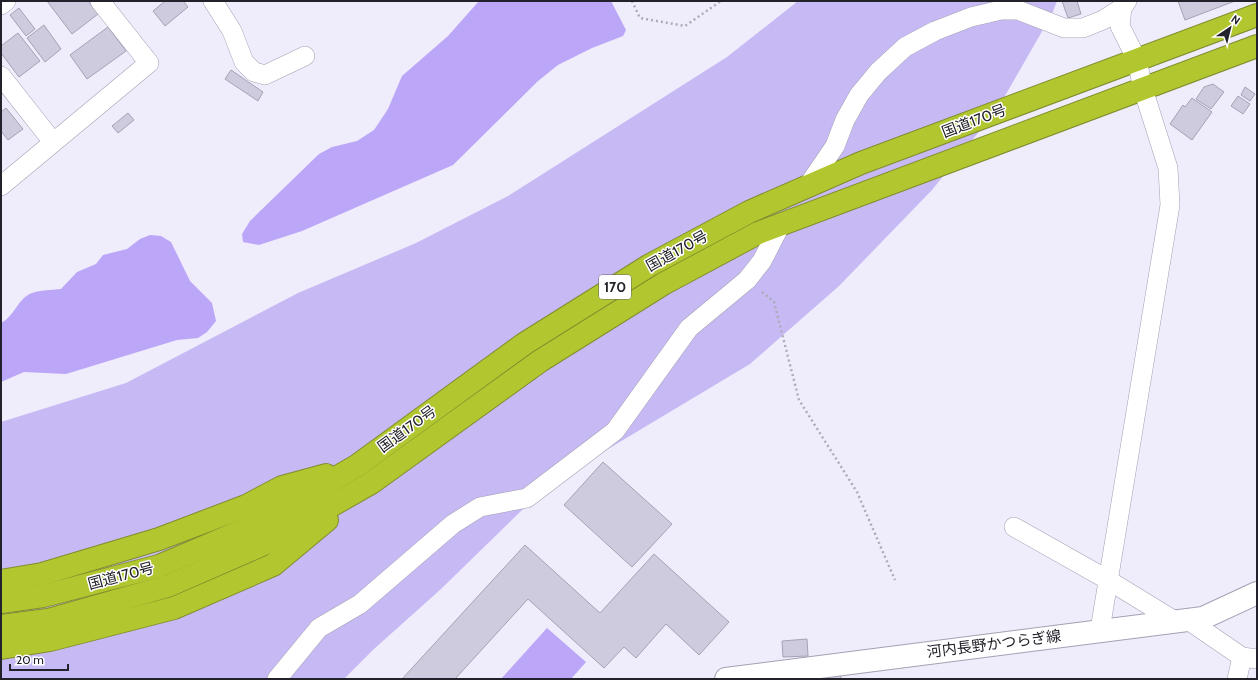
<svg xmlns="http://www.w3.org/2000/svg" width="1258" height="680" font-family="Cabin,'Noto Sans JP',sans-serif">
  <rect width="100%" height="100%" fill="#efecfc"/>
  <!-- green -->
  <polygon fill="#c7baf4" points="798,1 1057,1 1052,14 998,108 932,190 839,286 750,364 598,455 522,510 441,589 374,649 344,679 1,679 1,422 126,383 298,293 416,243 508,196 727,57"/>
  <!-- water -->
  <g fill="#bba6f7">
    <polygon points="479,1 611,1 626,30 623,36 592,48 558,65 538,81 453,165 302,231 259,245 243,242 242,234 250,221 319,154 332,147 357,141 374,130 388,109 402,76 448,36"/>
    <path d="M150,235L161,236L171,242L190,281L212,303L216,321L207,332L198,338L177,340L66,374L24,372L1,382V323C15,316 18,298 32,293C40,290 52,290 61,289L77,272L96,264L103,255L127,249L140,239Z"/>
    <polygon points="547,628 586,662 571,679 501,679"/>
  </g>
  <!-- building -->
  <g fill="#cfcbde" stroke="#a6a2b5">
    <polygon points="47,1 88,1 98,14 72,34"/>
    <polygon points="165,1 183,1 188,7 165,26 153,11"/>
    <polygon points="1062,1 1077,1 1081,14 1068,18"/>
    <polygon points="1178,1 1235,1 1185,20"/>
    <polygon points="19,8 35,29 26,36 10,15"/>
    <polygon points="44,25 61,49 45,62 27,38"/>
    <polygon points="108,27 126,51 87,79 70,55"/>
    <polygon points="18,33 40,61 19,77 1,53 1,46"/>
    <polygon points="231,70 263,92 258,101 225,79"/>
    <polygon points="1213,84 1224,92 1211,109 1196,99 1204,87"/>
    <polygon points="1245,87 1255,94 1250,101 1241,95"/>
    <polygon points="1238,96 1250,104 1243,114 1231,106"/>
    <polygon points="1192,98 1212,112 1192,140 1170,124 1183,105 1185,107"/>
    <polygon points="6,108 23,129 8,140 1,131 1,112"/>
    <polygon points="128,113 134,120 118,133 112,126"/>
    <polygon points="603,462 672,524 632,567 564,505"/>
    <polygon points="525,545 600,613 654,554 729,622 699,655 666,624 636,658 624,647 604,668 528,599 455,679 402,679"/>
    <polygon points="807,639 808,656 783,657 782,641"/>
    <polygon points="840,670 841,679 810,679"/>
  </g>
  <g fill="none" stroke-linecap="round" stroke-linejoin="round">
    <defs>
      <g id="street">
        <polyline points="213,1 232,31 244,62 254,72 265,75 305,56"/>
        <polyline points="1,5 6,1"/>
        <polyline points="1,76 53,142"/>
        <polyline points="1,186 149,63 100,1"/>
        <polyline points="807,187 835,146 845,120 859,95 878,72 905,47 935,31 971,17 1001,10 1018,10 1064,28 1083,28 1103,20 1122,8"/>
        <polyline points="1014,527 1108,580 1175,621"/>
        <polyline points="1188,620 1242,657 1257,659"/>
        <polyline points="1100,630 1170,205 1168,168 1143,89 1137,60 1120,26 1122,8 1127,1"/>
        <polyline points="277,679 319,628 360,604 453,524 480,507 527,498 615,431 689,328 747,280 762,261 781,224"/>
        <polyline points="1237,679 1242,657"/>
      </g>
      <polyline id="secondary" points="726,679 1203,618 1257,593"/>
      <g id="highway">
        <polyline points="1,581 42,574 159,539 246,506 282,487 326,475"/>
        <polyline points="1,602 43,596 159,566 255,525 358,465 524,344 650,265 749,212 861,163 1257,15"/>
        <polyline points="1,626 48,620 168,586 264,544 371,483 540,361 663,284 758,233 1257,46"/>
        <polyline points="1,648 50,640 174,608 273,565 327,520"/>
      </g>
    </defs>
    <!-- street casing -->
    <use href="#street" stroke="#a4a0b3" stroke-width="20"/>
    <!-- secondary casing -->
    <use href="#secondary" stroke="#a4a0b3" stroke-width="24"/>
    <!-- highway casing -->
    <use href="#highway" stroke="#808d2d" stroke-width="24"/>
    <!-- path -->
    <g stroke="#aeabb9" stroke-width="2.5" stroke-dasharray="2 3" stroke-linecap="butt">
      <polyline points="632,1 640,18 685,26 721,1"/>
      <polyline points="762,292 774,302 799,400 857,492 895,580"/>
    </g>
    <!-- street -->
    <use href="#street" stroke="#fff" stroke-width="19"/>
    <!-- secondary -->
    <use href="#secondary" stroke="#fff" stroke-width="22"/>
    <!-- highway -->
    <use href="#highway" stroke="#b2c72f" stroke-width="22"/>
  </g>
  <g text-anchor="middle" dominant-baseline="central" stroke-width="3" stroke-linejoin="round" paint-order="stroke">
    <!-- shield labels -->
    <rect fill="#fff" stroke="#656469" stroke-width="1" x="599" y="275" width="32" height="24" rx="3"/>
    <g font-size="14" font-weight="bold" fill="#232129">
      <text x="615" y="287">170</text>
    </g>
    <!-- street labels -->
    <g font-size="15" fill="#232129" stroke="#fff">
      <text transform="translate(974 121) rotate(-21)">国道170号</text>
      <text transform="translate(677 251) rotate(-29)">国道170号</text>
      <text transform="translate(407 429) rotate(-36)">国道170号</text>
      <text transform="translate(121 576) rotate(-15)">国道170号</text>
      <text transform="translate(994 644) rotate(-7)">河内長野かつらぎ線</text>
    </g>
  </g>
  <!-- border -->
  <rect width="1258" height="680" fill="none" stroke="#232129" stroke-width="4"/>
  <!-- north arrow -->
  <g transform="translate(1230 28) rotate(35)" stroke="#ffffff" stroke-width="3" paint-order="stroke">
  <path d="M0-3L7 15L0 10L-7 15Z" fill="#232129"/>
  <text y="-6" font-size="11" font-weight="bold" text-anchor="middle" fill="#232129">N</text>
  </g>
  <!-- scale -->
  <path d="M10 664v6h58v-6" fill="none" stroke="#232129" stroke-width="2"/>
  <text x="16" y="664" font-size="12" fill="#232129" stroke="#ffffff" stroke-width="3" paint-order="stroke">20 m</text>
</svg>
